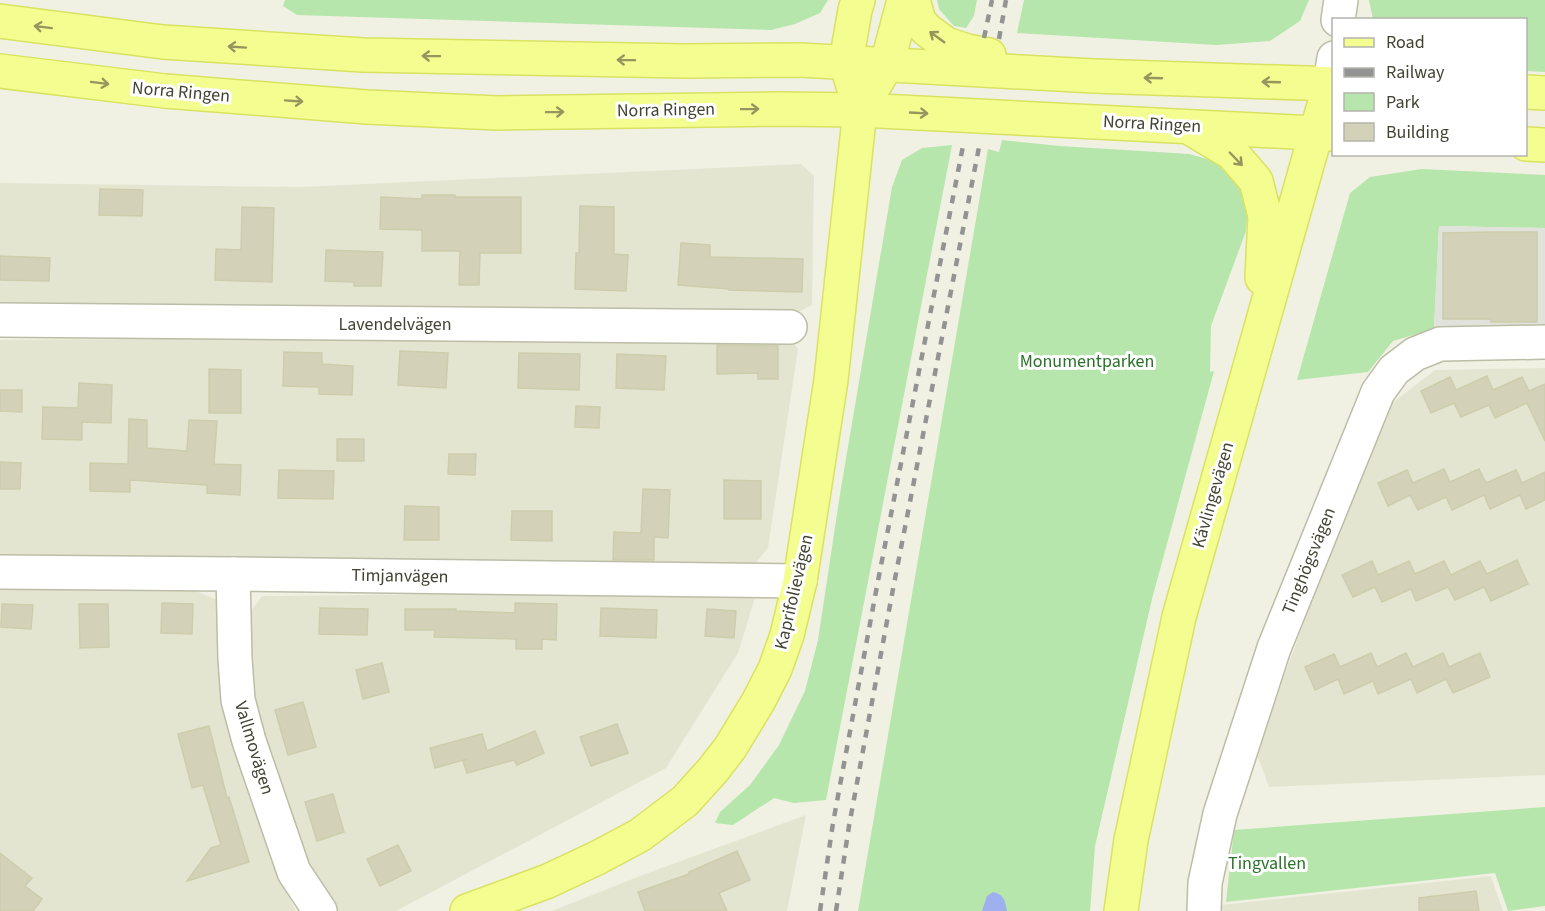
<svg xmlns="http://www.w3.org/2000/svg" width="1545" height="911" font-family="'Source Sans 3',sans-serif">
  <rect width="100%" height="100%" fill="#f0f1e3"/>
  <!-- residential -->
  <g fill="#e4e5d1">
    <polygon points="801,164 814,176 812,305 791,316 0,305 0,183 300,187"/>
    <polygon points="786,335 798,349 768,548 750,570 0,554 0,340"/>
    <polygon points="1545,368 1545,775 1269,787 1256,752 1382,411 1435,370"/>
    <polygon points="0,589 191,589 220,601 227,730 282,884 296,911 0,911"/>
    <polygon points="757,591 738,653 666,768 396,911 336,911 304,872 254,709 243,622 262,596"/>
    <polygon points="806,815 787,911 552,911 640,876"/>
    <polygon points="1491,876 1503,911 1221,911 1221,905"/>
  </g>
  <!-- green -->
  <g fill="#b6e6ac">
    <polygon points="285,0 828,0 820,13 795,24 771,30 297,15 283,6"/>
    <polygon points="937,0 977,0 974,16 966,28 954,26 939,9"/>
    <polygon points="1024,0 1309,0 1300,21 1270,41 1216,45 1017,33"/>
    <polygon points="1369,0 1545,0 1545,72 1526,71 1526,20 1373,19"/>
    <polygon points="1002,140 1060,146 1189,154 1214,161 1229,170 1243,188 1248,206 1246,231 1211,326 1210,372 1214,371 1152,599 1095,846 1090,911 858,911 988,149 999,152"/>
    <polygon points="952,145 826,800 794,803 774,798 733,825 715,823 720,812 750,785 779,745 805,691 818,640 840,494 892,187 902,160 922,148"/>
    <polygon points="1422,169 1545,175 1545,228 1439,226 1434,329 1393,341 1368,372 1297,380 1350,193 1370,177"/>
    <polygon points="1545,807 1545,906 1508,911 1495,873 1226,902 1234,830"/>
  </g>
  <!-- parking -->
  <polygon fill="#e2e2dc" points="1439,226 1545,228 1545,330 1434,329"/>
  <!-- water -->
  <path fill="#9fb0ef" d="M993,892C1004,894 1005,901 1007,911H982L987,896Z"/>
  <!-- building -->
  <g fill="#d3d2b9" stroke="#cdcdac" stroke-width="1.5">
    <polygon points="100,189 143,190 142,216 99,215"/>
    <polygon points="422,195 455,195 455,197 521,197 521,253 480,253 479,285 459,285 460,251 422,251 422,230 380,229 381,197 422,199"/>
    <polygon points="580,206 614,207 614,254 628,255 626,291 575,289 576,253 579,253"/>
    <polygon points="242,207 274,208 272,282 215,280 216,249 241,250"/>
    <polygon points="1491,232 1537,232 1537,322 1491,322 1491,319 1443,319 1443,233"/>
    <polygon points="681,243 710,245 710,257 803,259 802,292 729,290 729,289 678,285"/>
    <polygon points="326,250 383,252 381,286 354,286 354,282 325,281"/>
    <polygon points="0,256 50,258 49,281 0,280"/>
    <polygon points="717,345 778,346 778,379 758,379 758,373 717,374"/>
    <polygon points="400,351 448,353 446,388 398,385"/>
    <polygon points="284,352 322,353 322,364 353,366 352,395 319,394 319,387 283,386"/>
    <polygon points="519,353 580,354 579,390 518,388"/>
    <polygon points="617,354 666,356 664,390 616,388"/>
    <polygon points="209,369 241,370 241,413 209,413"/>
    <polygon points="1487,376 1493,390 1522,377 1529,391 1545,384 1545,441 1527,403 1495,418 1489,405 1461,417 1454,403 1431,413 1421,391 1450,377 1456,390"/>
    <polygon points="79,383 112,385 111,423 82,422 82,440 42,439 43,407 78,408"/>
    <polygon points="0,390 22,390 22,412 0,411"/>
    <polygon points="576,406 600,407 599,428 575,427"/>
    <polygon points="129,419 147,420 147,448 187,451 189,420 217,421 214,464 241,465 240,495 207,493 207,485 130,480 130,492 90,491 90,463 128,464"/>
    <rect x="337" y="439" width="27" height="22"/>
    <polygon points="449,454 476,454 475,475 448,474"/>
    <polygon points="0,462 21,463 20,489 0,489"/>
    <polygon points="1444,469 1450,482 1479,469 1486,483 1516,470 1522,483 1545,472 1545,500 1526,509 1520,495 1490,509 1484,495 1452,510 1446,497 1418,510 1410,495 1388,506 1378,483 1407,470 1413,483"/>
    <polygon points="279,470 334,471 333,499 278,498"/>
    <polygon points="724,480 761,481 761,519 724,519"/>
    <polygon points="643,489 670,490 668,538 654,537 654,560 613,560 614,532 641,533"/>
    <polygon points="405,506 439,507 439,540 404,540"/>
    <polygon points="512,511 552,511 552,541 511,540"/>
    <polygon points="1517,560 1528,584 1491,601 1484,587 1455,600 1448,587 1416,601 1411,589 1382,602 1375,587 1353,597 1342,575 1372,561 1378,575 1409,561 1415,574 1444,561 1451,575 1480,561 1487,574"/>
    <polygon points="162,603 193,604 192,634 161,633"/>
    <polygon points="515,603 557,604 556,640 542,639 542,649 516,649 516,639 434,637 435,630 405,630 405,609 456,609 456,611 515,613"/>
    <polygon points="2,604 33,605 31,629 1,627"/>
    <polygon points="79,604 108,604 109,647 80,648"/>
    <polygon points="320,608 368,609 367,635 319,634"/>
    <polygon points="601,608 657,610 656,638 600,636"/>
    <polygon points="707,609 736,611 734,638 705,636"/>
    <polygon points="1371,653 1377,667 1406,653 1413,667 1443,653 1449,667 1480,653 1490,677 1453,693 1446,679 1417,693 1411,679 1378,694 1373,681 1344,694 1338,679 1315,690 1305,667 1334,654 1340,667"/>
    <polygon points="382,663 389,692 363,699 356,670"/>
    <polygon points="303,702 316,747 288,755 275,710"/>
    <polygon points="617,724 628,753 591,766 580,737"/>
    <polygon points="209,726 227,798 229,797 249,862 187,881 211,848 221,845 203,785 192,788 178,734"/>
    <polygon points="535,731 544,753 517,765 514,760 467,773 463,761 467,759 435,768 430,748 482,734 487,751"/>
    <polygon points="333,794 344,832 317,841 305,802"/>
    <polygon points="398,845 411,871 380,886 367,859"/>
    <polygon points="737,851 750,880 719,893 727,911 645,911 638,892 689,874 689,872"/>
    <polygon points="0,853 32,878 25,886 42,899 33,911 0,911"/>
    <polygon points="1476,891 1479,911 1419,911 1419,898"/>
  </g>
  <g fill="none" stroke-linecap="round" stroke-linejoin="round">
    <defs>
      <g id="minor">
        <polyline points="1338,20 1341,0"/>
        <polyline points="1330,84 1334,58"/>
        <polyline points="0,320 790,327"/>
        <polyline points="0,572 233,574 800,581"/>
        <polyline points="233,574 235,659 238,700 249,741 294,872 320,911"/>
        <polyline points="1204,911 1205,883 1220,814 1274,648 1378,392 1394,370 1415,354 1440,344 1545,342"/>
      </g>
      <g id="major">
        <polyline points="913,0 919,21 927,30 946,44 967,51 989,55"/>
        <polyline points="0,21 163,42 363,55 685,61 800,60 1094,76 1334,84"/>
        <polyline points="0,71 165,91 367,107 497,113 780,109 860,110 1334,134"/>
        <polyline points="876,83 887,64 904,0"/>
        <polyline points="1526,92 1545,93"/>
        <polyline points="1192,129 1232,153 1256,181 1265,216 1262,278"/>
        <polyline points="1526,144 1545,145"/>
        <polyline points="467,911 548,881 599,857 640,835 685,801 713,770 730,748 758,702 775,669 787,635 800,581 831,380 860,110 846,62 855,10 858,0"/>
        <polyline points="1121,911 1131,840 1179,617 1330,84"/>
      </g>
    </defs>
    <!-- minor casing -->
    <use href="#minor" stroke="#bcbda6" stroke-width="36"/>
    <!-- major casing -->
    <use href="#major" stroke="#d9e261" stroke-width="36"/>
    <!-- minor -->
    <use href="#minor" stroke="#fff" stroke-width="33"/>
    <!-- major -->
    <use href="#major" stroke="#f4fd90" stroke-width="33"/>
    <!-- rail -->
    <g stroke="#939393" stroke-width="4.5" stroke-dasharray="8 8" stroke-linecap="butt">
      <polyline points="984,38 992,0"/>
      <polyline points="999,39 1006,0"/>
      <polyline points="820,911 833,823 877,586 964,141"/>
      <polyline points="836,911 849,826 893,589 980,142"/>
    </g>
  </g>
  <!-- one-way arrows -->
  <defs><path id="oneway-shaft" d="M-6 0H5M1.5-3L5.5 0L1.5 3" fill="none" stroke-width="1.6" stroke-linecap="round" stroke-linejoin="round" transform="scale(1.5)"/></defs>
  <g stroke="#93975d">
    <use href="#oneway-shaft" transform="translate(43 27) rotate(-173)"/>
    <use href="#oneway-shaft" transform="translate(937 37) rotate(-144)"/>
    <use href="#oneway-shaft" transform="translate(237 47) rotate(-176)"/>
    <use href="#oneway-shaft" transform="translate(431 56) rotate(-179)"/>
    <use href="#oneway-shaft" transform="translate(626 60) rotate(-179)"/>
    <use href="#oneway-shaft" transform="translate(1153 78) rotate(-178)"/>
    <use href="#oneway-shaft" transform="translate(1271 82) rotate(-178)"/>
    <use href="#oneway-shaft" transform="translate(100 83) rotate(7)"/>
    <use href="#oneway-shaft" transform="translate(294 101) rotate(4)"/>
    <use href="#oneway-shaft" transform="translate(750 109) rotate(-1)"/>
    <use href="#oneway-shaft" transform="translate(555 112) rotate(-1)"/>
    <use href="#oneway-shaft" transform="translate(919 113) rotate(3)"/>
    <use href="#oneway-shaft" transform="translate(1236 159) rotate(46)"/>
  </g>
  <g text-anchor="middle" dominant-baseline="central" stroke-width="6" stroke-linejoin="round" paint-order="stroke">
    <!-- street labels -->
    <g font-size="18" fill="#434333" stroke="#fff">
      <text transform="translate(181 92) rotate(5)">Norra Ringen</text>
      <text transform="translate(666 110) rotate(-1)">Norra Ringen</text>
      <text transform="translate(1152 124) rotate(3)">Norra Ringen</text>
      <text x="395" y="324">Lavendelvägen</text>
      <text transform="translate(1213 495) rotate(-74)">Kävlingevägen</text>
      <text transform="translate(1309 561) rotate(-68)">Tinghögsvägen</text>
      <text transform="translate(400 576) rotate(1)">Timjanvägen</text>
      <text transform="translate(794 592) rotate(-77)">Kaprifolievägen</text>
      <text transform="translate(254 748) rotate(73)">Vallmovägen</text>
    </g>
    <!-- park labels -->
    <g font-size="18" fill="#297328" stroke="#fff">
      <text x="1087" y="361">Monumentparken</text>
      <text x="1267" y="863">Tingvallen</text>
    </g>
  </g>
  <!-- legend -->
  <rect x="1332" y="18" width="195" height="138" fill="#ffffff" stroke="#b4b4ad" stroke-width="1.5"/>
  <rect x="1344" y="38" width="30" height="9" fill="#f4fd90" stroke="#b4b4ad" stroke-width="1.5"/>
  <text x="1386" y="48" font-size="18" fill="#434333">Road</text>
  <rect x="1344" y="68" width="30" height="9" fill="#939393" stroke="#b4b4ad" stroke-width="1.5"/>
  <text x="1386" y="78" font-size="18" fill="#434333">Railway</text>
  <rect x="1344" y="93" width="30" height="18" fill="#b6e6ac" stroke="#b4b4ad" stroke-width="1.5"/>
  <text x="1386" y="108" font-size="18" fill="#434333">Park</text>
  <rect x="1344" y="123" width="30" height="18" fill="#d3d2b9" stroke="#b4b4ad" stroke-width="1.5"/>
  <text x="1386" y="138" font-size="18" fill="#434333">Building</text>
</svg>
